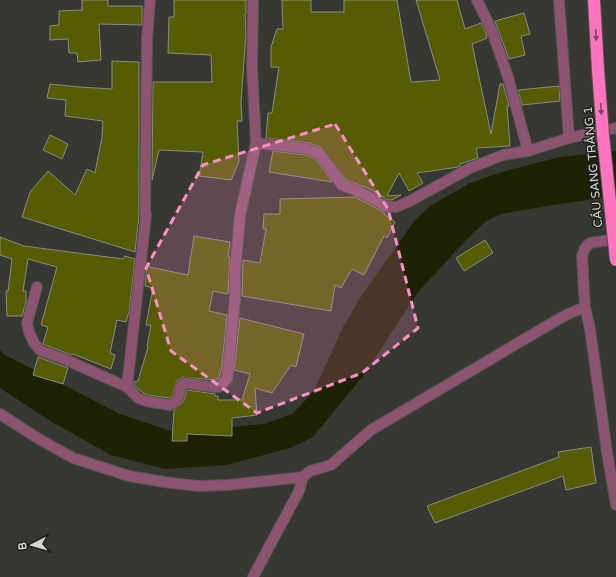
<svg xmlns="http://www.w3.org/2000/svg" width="616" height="577" font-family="'Varela Round',sans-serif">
  <rect width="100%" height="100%" fill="#373832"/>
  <!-- water -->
  <polygon fill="#1e2102" points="616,151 616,196 553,205 501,214 485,222 467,239 419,291 363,376 313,437 293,447 227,465 165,469 111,455 52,422 0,388 0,349 3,354 120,414 174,432 264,424 292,414 314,391 343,327 362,295 415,220 430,206 470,183 502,172 560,157"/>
  <!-- building -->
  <g fill="#555c03" stroke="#898b84">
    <polygon points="82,0 108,0 108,6 142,6 142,25 99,24 101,60 78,62 77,53 69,53 68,39 50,40 50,26 59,25 59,11 82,10"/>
    <polygon points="174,0 246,0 246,14 245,14 246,33 241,103 242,121 237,121 239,162 231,180 199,176 203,152 159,150 152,180 153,82 212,82 211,55 168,53 169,17 174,17"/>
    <polygon points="282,0 311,0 311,12 344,12 344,0 397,0 411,82 440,80 416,0 457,0 465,29 481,23 486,33 487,38 472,44 491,134 500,84 503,84 509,106 507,106 510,146 476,148 478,158 460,164 460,166 458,167 417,173 423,183 409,191 399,173 387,196 401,195 392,200 388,200 368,188 346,180 322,148 309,143 266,138 268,113 272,113 279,67 271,67 271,47 277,29 283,29"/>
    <polygon points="524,13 530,34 521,36 525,55 509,59 495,21"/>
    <polygon points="112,61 139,62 139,215 135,252 22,217 30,192 48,171 75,195 87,169 95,173 102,137 103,121 65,116 66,100 47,98 50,84 79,87 112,89"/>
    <polygon points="559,86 560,101 522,105 518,90"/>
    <polygon points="50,135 68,144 62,159 43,150"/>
    <polygon points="273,151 306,155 316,159 332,182 269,172"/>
    <polygon points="355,197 380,210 384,212 384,214 395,222 387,238 384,236 364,275 352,269 341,288 335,285 331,311 242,296 243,260 260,263 266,229 263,229 264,214 280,214 280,199"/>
    <polygon points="194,236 230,242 228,257 230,257 228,294 213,291 209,311 227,315 222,366 219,378 216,380 213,380 183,377 177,380 172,397 169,398 148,395 142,392 134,385 134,382 138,381 148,347 147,346 151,325 146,325 153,288 145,286 147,264 150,265 149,267 188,275"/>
    <polygon points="0,237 24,246 123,259 125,256 135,259 129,312 126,322 117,320 110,353 115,355 111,369 73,354 72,355 45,345 43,344 48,327 41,325 57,267 28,259 23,291 26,291 26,302 22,316 7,316 6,291 8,291 12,259 0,255"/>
    <polygon points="485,240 493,253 464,271 456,258"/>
    <polygon points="240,318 304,334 296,367 291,365 272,393 255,388 257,415 232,418 232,436 187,434 187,441 172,441 174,410 183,403 187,390 215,394 215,396 218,396 218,400 242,400 250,374 234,370"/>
    <polygon points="38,357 68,368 63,384 33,375"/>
    <polygon points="591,447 596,483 566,490 563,476 435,523 427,506 559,457 558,452"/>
  </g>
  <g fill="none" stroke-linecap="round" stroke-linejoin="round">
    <defs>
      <g id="minor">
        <polyline points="477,0 492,31 508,77 528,151"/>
        <polyline points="559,0 569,138"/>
        <polyline points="256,143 308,149 320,154 342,185 358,191 386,206 396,207 410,201 470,168 503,155 528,151 569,138 616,128"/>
        <polyline points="37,287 27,323 29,332 34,343 41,351 62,358 127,387 138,398 146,401 170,405 177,401 182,384 185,383 213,387 219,387 227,379 235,299 235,273 240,215 256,143 252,68 253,0"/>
        <polyline points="585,307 582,256 585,248 590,243 616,239"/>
        <polyline points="127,387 146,215 145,211 147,39 150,0"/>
        <polyline points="0,414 39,439 73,458 129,476 164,482 198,486 228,485 303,477"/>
        <polyline points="253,577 299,491 303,477 310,471 331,465 371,430 545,327 568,314 585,307 590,329 607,452 616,505"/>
      </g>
      <polyline id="highway" points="594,0 598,70"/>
    </defs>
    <!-- minor casing -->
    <use href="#minor" stroke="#54554f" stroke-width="12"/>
    <!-- highway casing -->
    <use href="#highway" stroke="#54554f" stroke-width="14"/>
    <!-- minor -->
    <use href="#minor" stroke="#8d5471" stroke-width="10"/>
    <!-- highway -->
    <use href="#highway" stroke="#fe74bf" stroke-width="12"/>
    <defs>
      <polyline id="highway-bridge" points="598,70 603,135 616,260"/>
    </defs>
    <!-- highway-bridge casing -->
    <use href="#highway-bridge" stroke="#54554f" stroke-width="14" stroke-linecap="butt"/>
    <!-- highway-bridge -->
    <use href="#highway-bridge" stroke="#fe74bf" stroke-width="12"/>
  </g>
  <!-- one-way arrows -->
  <defs><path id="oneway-solid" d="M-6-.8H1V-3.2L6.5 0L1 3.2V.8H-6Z"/></defs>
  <g fill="#834565">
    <use href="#oneway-solid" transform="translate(596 35) rotate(87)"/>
    <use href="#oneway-solid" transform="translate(601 109) rotate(86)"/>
  </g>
  <!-- marked area -->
  <path fill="#fa8fc6" fill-opacity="0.2" stroke="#fa8fc6" stroke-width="3" stroke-dasharray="8 5" stroke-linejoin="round" d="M335,124L388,209L418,328L362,373L257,413L171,351L146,268L203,165Z"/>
  <g text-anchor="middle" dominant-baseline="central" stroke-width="3" stroke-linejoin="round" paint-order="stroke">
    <!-- street labels -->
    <g font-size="12" fill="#d6d7d3" stroke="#1e1f1c">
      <text transform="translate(593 167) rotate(-95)">CẦU SANG TRẮNG 1</text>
    </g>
  </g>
  <!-- north arrow -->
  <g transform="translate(32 545) rotate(264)" stroke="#1e1f1c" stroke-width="3" paint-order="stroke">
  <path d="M0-3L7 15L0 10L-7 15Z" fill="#d6d7d3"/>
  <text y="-6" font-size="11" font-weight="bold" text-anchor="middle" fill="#d6d7d3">B</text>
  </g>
</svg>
